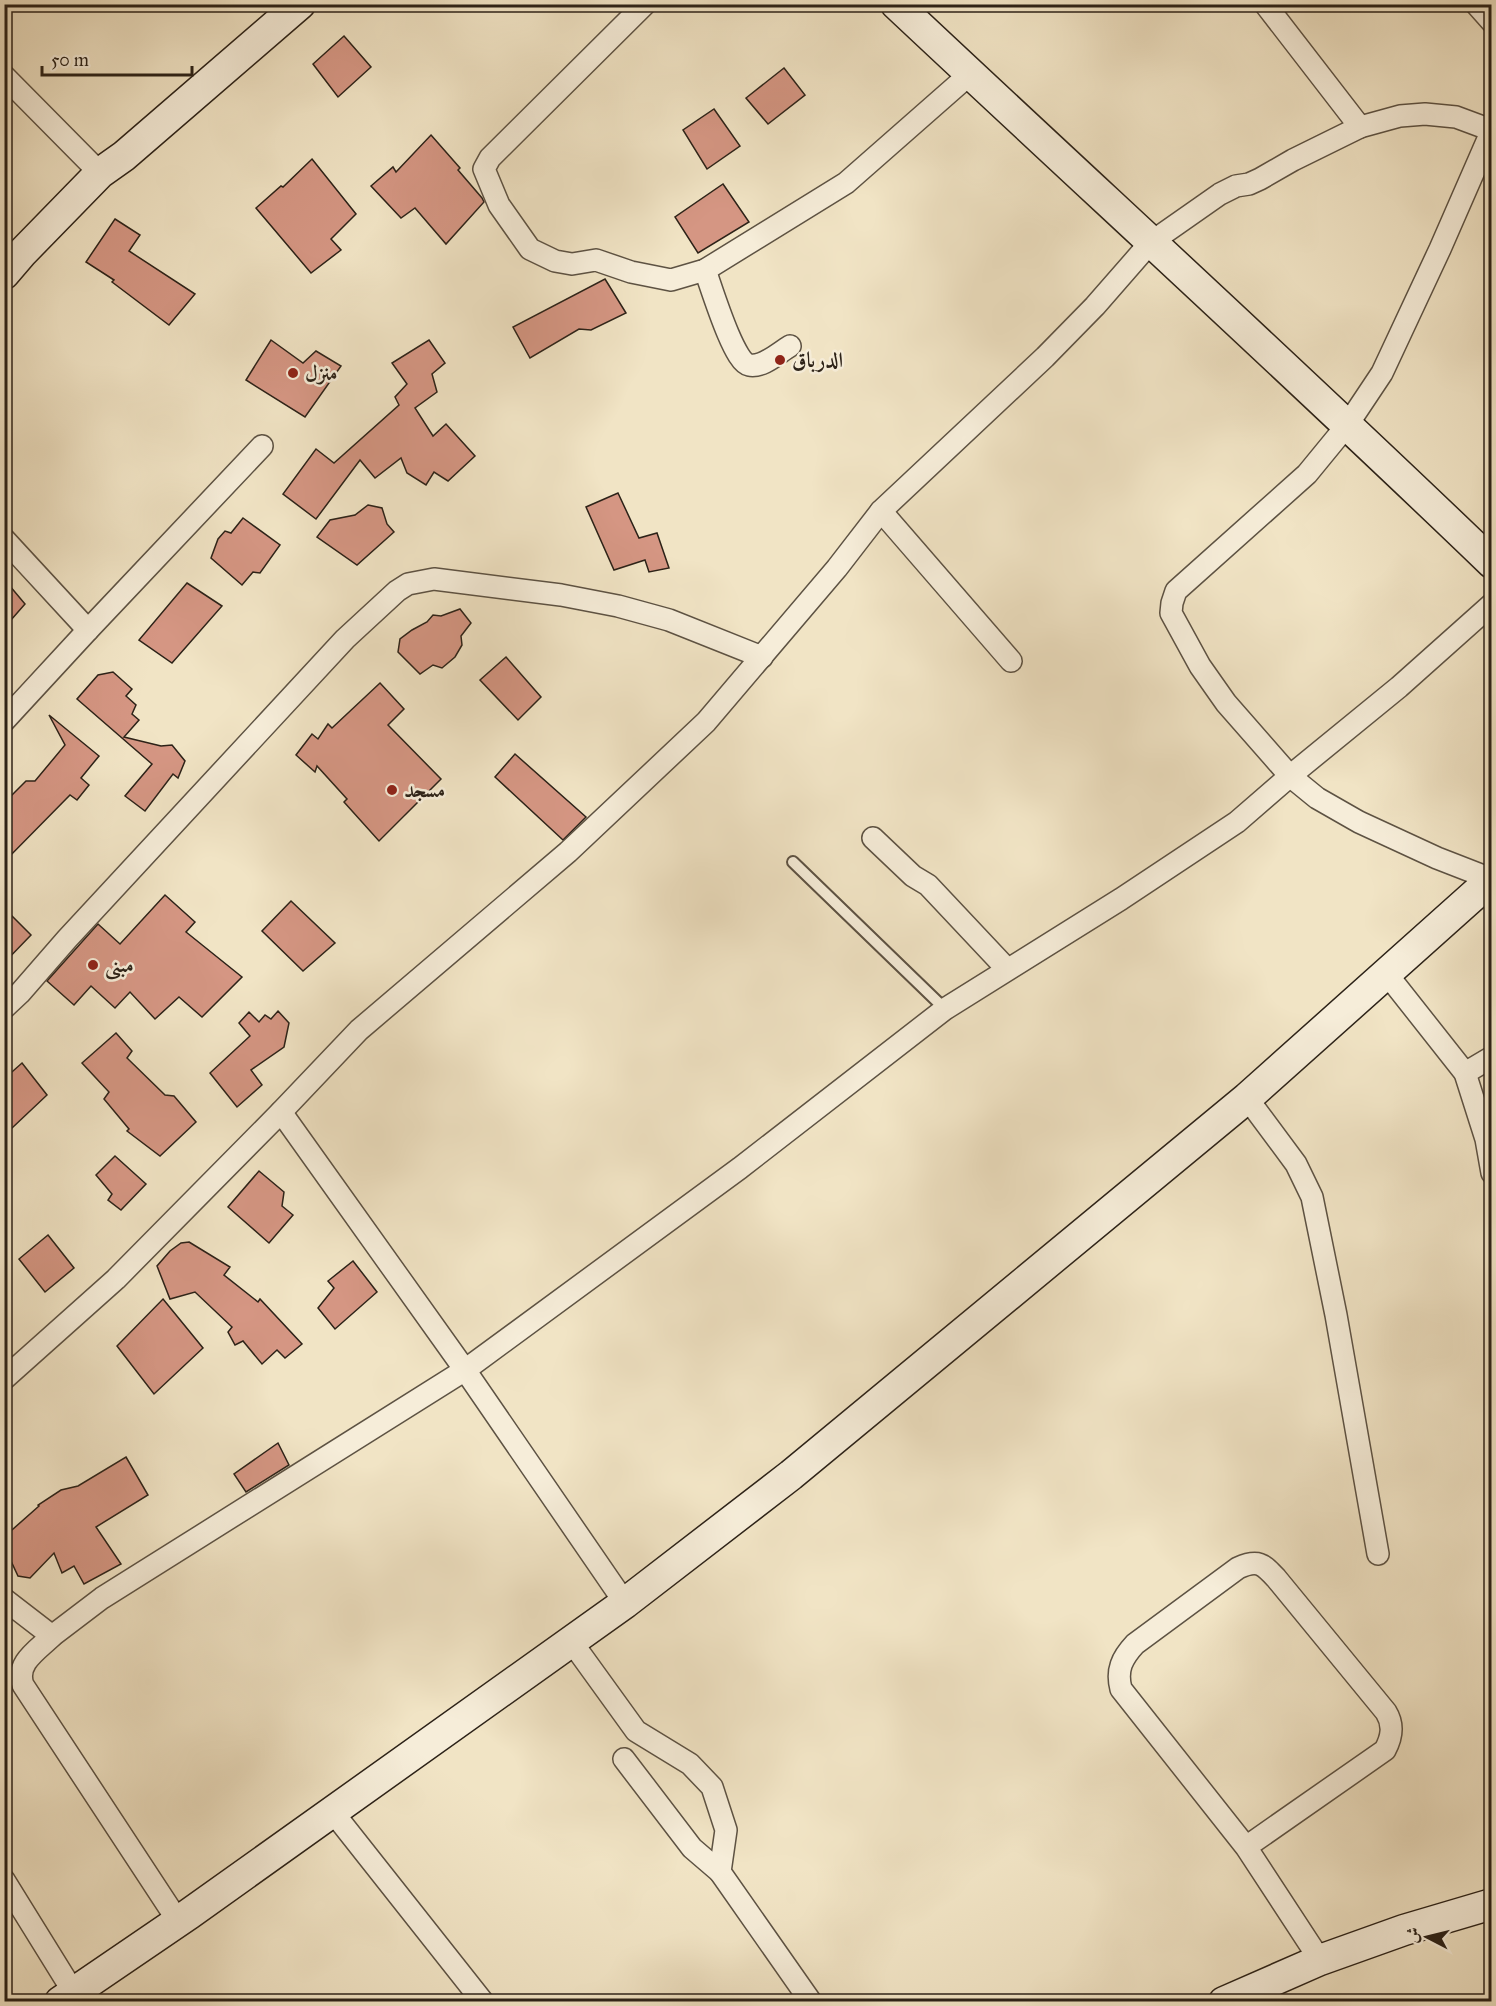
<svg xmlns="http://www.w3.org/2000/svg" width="1496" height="2006" font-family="'IM FELL Great Primer',Amiri,serif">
  <rect width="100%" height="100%" fill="#f1e4c5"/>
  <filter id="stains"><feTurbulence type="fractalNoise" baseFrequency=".00333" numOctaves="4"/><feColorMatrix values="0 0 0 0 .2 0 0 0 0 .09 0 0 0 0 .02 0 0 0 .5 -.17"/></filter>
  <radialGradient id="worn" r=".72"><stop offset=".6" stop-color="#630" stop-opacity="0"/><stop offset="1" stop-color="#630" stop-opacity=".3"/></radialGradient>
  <!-- building -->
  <g fill="#d59683" stroke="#2c2218" stroke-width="1.5">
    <polygon points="344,36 371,67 338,97 313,64"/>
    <polygon points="784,68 805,95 768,124 746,98"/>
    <polygon points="714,109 740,146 707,169 683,130"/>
    <polygon points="431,135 460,168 458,170 482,198 484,202 446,244 415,208 401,218 371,186 393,167 396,172"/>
    <polygon points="312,159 356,214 331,239 341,250 311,273 256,208 281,186 283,187"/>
    <polygon points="723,184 749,222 698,253 675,217"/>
    <polygon points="115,219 140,235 129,251 195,294 169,325 112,282 114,280 86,262"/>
    <polygon points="605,279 626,313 591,330 579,329 530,358 513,327"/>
    <polygon points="271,340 303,363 316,351 341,366 305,417 246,380"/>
    <polygon points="429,340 445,363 432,374 437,392 415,408 433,436 446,424 475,456 448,481 434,472 426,485 407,473 401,458 375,478 360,460 316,519 283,494 316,449 334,463 399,405 395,397 407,384 392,363"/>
    <polygon points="618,493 639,538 657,533 669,568 649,572 645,560 614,570 586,507"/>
    <polygon points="368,505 382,508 387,524 394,532 357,565 317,537 330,520 355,515"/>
    <polygon points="243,518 280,545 260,573 253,572 242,585 211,558 218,539 225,531 231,533"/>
    <polygon points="4,579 25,604 4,628"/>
    <polygon points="187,583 222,606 172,663 139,640"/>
    <polygon points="460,609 471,623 461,636 462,645 455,657 442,668 433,665 420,674 398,652 400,639 412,630 427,622 433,615 441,616"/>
    <polygon points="506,657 541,697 518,720 480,680"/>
    <polygon points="113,672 132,689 126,696 136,705 132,714 139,720 124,737 161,746 172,745 185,761 178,778 173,774 145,811 125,796 152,764 77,699 98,675"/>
    <polygon points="380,683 404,709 388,725 441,779 379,841 344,802 347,799 317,766 315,772 296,755 312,734 318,739 328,724 332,728"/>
    <polygon points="49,715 99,756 81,778 89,785 77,800 70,795 4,862 4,803 26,781 35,781 65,745"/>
    <polygon points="515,754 586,817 563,840 495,777"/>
    <polygon points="165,895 195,922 186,932 242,977 202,1017 179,997 155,1019 130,992 115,1008 91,986 74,1005 47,981 98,924 120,944"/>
    <polygon points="291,901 335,943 303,971 262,931"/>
    <polygon points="4,908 31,935 4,963"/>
    <polygon points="278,1011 289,1023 284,1047 251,1070 262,1085 237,1107 210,1073 250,1036 239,1023 249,1012 259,1022 265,1015 271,1019"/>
    <polygon points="116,1033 132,1051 127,1058 165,1095 174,1096 196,1122 160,1156 127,1131 129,1129 104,1099 109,1092 82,1063"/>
    <polygon points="22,1063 47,1095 12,1128 4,1120 4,1079"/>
    <polygon points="115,1156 146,1184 121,1210 108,1200 112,1194 96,1175"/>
    <polygon points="259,1171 284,1192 282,1206 293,1215 269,1243 228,1207"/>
    <polygon points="48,1235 74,1268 45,1292 19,1259"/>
    <polygon points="189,1242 230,1267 224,1275 258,1302 260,1299 302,1344 285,1358 277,1350 262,1364 243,1341 235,1345 228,1332 232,1327 195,1292 170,1299 157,1266 170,1251 181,1243"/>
    <polygon points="353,1261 377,1292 335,1329 318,1308 334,1288 328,1281"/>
    <polygon points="163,1299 203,1348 154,1394 117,1346"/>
    <polygon points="278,1443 289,1465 246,1492 234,1474"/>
    <polygon points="126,1457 148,1495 96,1527 121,1564 84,1584 74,1566 62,1573 54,1553 30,1578 18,1576 4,1546 4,1537 39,1506 38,1505 61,1490 78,1486"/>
  </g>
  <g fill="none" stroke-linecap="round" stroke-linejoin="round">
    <defs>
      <polyline id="lane" points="793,862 945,1009"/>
      <g id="street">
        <polyline points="645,4 490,158 484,169 499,205 530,249 555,261 572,264 596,260 631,272 671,280 705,270 846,183 970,74"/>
        <polyline points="1265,4 1360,127"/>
        <polyline points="1476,4 1492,22"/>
        <polyline points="4,76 100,173"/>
        <path d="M705,270C711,286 734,363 749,365C763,368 778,353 790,346"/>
        <polyline points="881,511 1011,661"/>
        <polyline points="4,539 88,630"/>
        <polyline points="4,721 88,630 262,446"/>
        <polyline points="873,838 913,876 928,885 1007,969"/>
        <polyline points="1491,879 1437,858 1359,822 1317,798 1290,776 1226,703 1200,666 1171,613 1172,603 1176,591 1307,474 1348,424 1382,373 1440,249 1492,130"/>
        <polyline points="1386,973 1465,1073 1486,1139 1492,1173"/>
        <polyline points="4,1008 20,993 67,939 345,639 397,591 408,584 434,579 561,595 618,606 669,620 762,657"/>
        <polyline points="1465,1073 1492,1057"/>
        <polyline points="1247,1098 1296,1164 1312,1197 1336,1315 1378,1554"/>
        <polyline points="281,1112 465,1370 625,1603"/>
        <polyline points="4,1379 116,1279 281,1112 359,1030 568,852 706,722 837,568 881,511 1045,357 1095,306 1150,243 1220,194 1236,186 1249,184 1260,179 1293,160 1360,127 1400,116 1425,114 1456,117 1491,130"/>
        <polyline points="4,1599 52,1636 102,1598 465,1370 740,1168 945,1009 1121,899 1237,822 1290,776 1399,687 1492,604"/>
        <path d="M52,1636C38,1650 15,1663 23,1685L178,1921"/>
        <polyline points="571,1641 636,1731 690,1764 712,1787 726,1830 720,1872 811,2002"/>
        <polyline points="624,1759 692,1848 720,1872"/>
        <polyline points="332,1811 483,2002"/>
        <path d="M1246,1847L1385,1750C1392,1737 1394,1725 1386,1712L1276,1578C1263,1564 1258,1559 1238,1568L1135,1644C1122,1658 1116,1670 1121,1689L1246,1847L1320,1960"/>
        <polyline points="4,1880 74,1993"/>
      </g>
      <g id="secondary">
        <path d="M896,4C1095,191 1296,374 1492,563"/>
        <polyline points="4,274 22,253 100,173 124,156 300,4"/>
        <polyline points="60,2002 189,1914 625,1603 791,1475 1247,1098 1492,879"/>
        <polyline points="1224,2002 1320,1960 1404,1930 1492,1904"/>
      </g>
    </defs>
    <!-- lane casing -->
    <use href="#lane" stroke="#5d5243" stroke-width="14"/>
    <!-- street casing -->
    <use href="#street" stroke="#5d5243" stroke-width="24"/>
    <!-- secondary casing -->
    <use href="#secondary" stroke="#2c2218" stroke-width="33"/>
    <!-- lane -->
    <use href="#lane" stroke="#f6edd9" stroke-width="10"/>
    <!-- street -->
    <use href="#street" stroke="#f6edd9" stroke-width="21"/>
    <!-- secondary -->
    <use href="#secondary" stroke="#f6edd9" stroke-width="30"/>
  </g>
  <!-- markers -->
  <g fill="#8f2418" stroke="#f6edd9" stroke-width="2">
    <circle cx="780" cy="360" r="6"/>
    <circle cx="293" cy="373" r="6"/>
    <circle cx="392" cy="790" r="6"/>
    <circle cx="93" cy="965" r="6"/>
  </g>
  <g text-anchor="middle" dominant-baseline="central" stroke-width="5" stroke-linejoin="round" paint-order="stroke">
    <!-- poi labels -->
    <g font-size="21" font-weight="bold" fill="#2c2218" stroke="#f6edd9" text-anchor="start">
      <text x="792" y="360">الدرباق</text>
      <text x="305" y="373">منزل</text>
      <text x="404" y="790">مسجد</text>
      <text x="105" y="965">مبنى</text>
    </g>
  </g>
  <!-- margin -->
  <rect width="1496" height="2006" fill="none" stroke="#f1e4c5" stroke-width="24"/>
  <rect x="6" y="6" width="1484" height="1994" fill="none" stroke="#2c2218" stroke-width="3"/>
  <rect x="12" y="12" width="1472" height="1982" fill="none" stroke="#2c2218" stroke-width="1.5"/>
  <!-- north arrow -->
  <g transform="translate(1427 1937) rotate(277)" stroke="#f6edd9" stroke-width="4.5" paint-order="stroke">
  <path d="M0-4.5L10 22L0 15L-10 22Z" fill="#2c2218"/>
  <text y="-9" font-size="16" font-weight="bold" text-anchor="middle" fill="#2c2218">ش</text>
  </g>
  <!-- scale -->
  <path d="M42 66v9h150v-9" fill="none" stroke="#2c2218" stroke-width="3"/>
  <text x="51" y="66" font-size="18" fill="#2c2218" stroke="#f6edd9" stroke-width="4.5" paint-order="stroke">50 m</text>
  <rect width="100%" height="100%" filter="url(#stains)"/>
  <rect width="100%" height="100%" fill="url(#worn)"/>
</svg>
